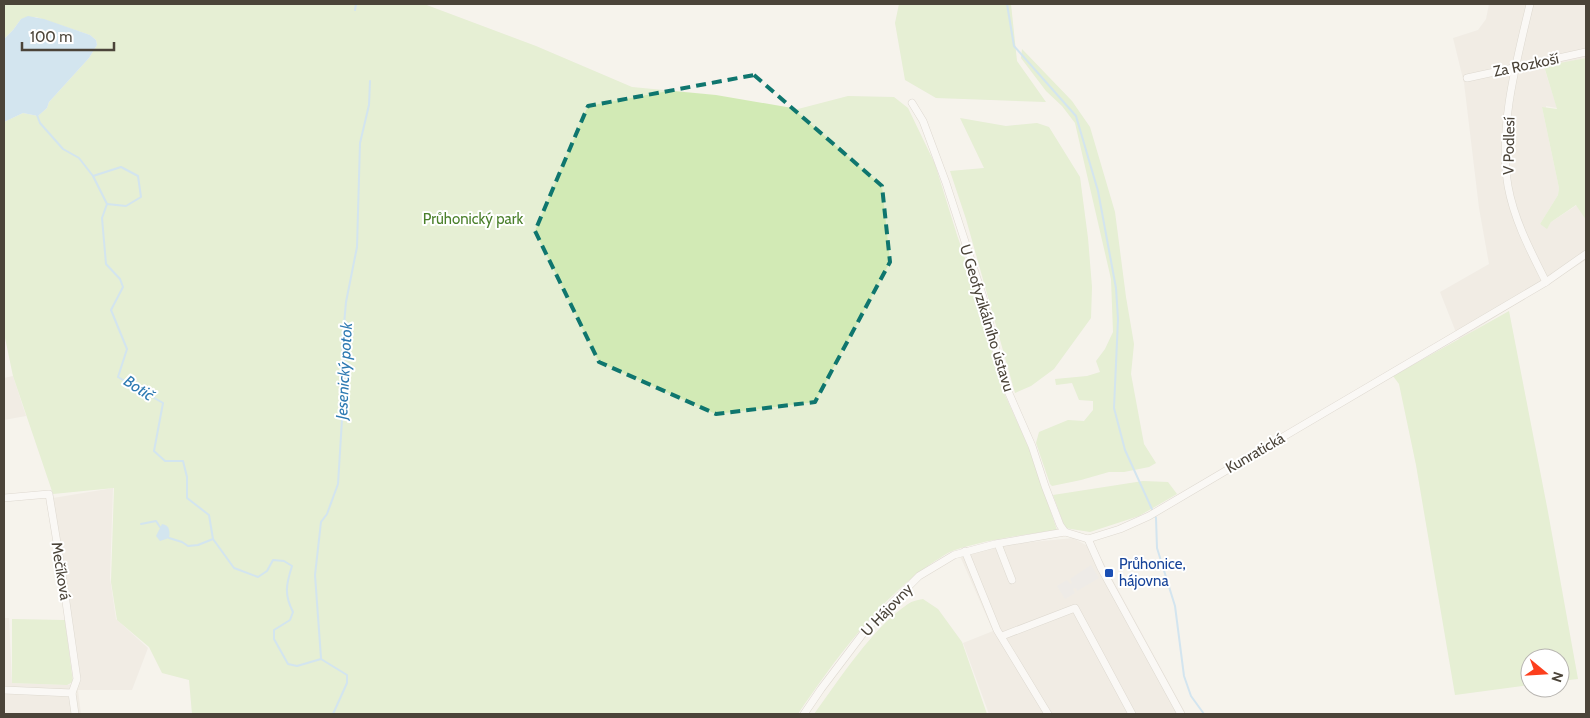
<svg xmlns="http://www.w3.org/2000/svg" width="1590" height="718" font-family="Cabin,sans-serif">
  <rect width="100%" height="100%" fill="#f6f3ec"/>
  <!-- residential -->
  <g fill="#eae5da">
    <polygon points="1489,4 1586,4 1586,58 1544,67 1557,108 1546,106 1546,108 1542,107 1559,188 1558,195 1540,224 1547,228 1551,222 1577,205 1586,220 1586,260 1459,340 1440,292 1489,264 1479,208 1464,83 1453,38 1478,30 1486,19"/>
    <polygon points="13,376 26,416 4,420 4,378"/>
    <polygon points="113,488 110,578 116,619 148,648 132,690 78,690 81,714 4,714 4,618 9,618 12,683 67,685 80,682 53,498"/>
    <polygon points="1073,538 1097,551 1186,714 989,714 963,643 993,631 960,556 1000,545"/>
  </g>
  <!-- green -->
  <g fill="#d2eab5">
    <path d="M4,4H424L536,46L632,87L716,95L798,109L848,96L894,97L908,108L935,164L957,235L980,302L1000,384L1029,448L1057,530C1023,535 988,539 955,550C948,552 942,557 935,561C882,595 833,662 798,714H192L189,680L162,673L149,647L117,620L111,582L114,488L53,494L13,376L4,333V122L23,113L38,116L47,108L49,102L89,58L97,45L96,40L90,35L36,17L21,19L13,30L4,39Z"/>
    <polygon points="899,4 1011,4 1017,61 1046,102 936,98 905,80 895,23"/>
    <polygon points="1022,49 1072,101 1090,127 1115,212 1126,297 1134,344 1131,374 1144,444 1156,463 1149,467 1124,472 1109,472 1081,480 1052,486 1050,484 1036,443 1039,432 1068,420 1084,421 1093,410 1093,401 1079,400 1072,383 1056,385 1055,379 1087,376 1100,372 1096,361 1105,349 1113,332 1111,279 1075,123 1062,106 1046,91 1021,58"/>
    <polygon points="1586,58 1586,220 1576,205 1551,222 1547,229 1540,224 1558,195 1559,188 1542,107 1557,109 1544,66"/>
    <polygon points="960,118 1006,126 1037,123 1049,127 1080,177 1088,238 1092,287 1091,318 1054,369 1031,386 1015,393 966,219 950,171 984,168"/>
    <polygon points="1509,311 1548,512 1578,679 1560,681 1560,658 1530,658 1530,685 1455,695 1416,465 1399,384 1393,376"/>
    <polygon points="1143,481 1168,482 1177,494 1139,516 1090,532 1065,528 1053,495"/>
    <path d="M923,599L938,609L962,642L987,714H814C839,680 873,627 908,604C912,601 918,600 923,599Z"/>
    <polygon points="12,619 65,620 73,682 67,685 12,683"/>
  </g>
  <!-- parking -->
  <polygon fill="#e5e3e0" points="1091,565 1099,578 1077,591 1076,588 1073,589 1075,593 1065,599 1057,586 1067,580 1070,584 1072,583 1070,579"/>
  <!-- water -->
  <g fill="#a9d4f2">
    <polygon points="28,16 44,19 90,35 96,40 97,45 89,58 49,102 47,108 38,116 23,113 4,122 4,39 13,30 21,19"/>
    <path d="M162,524C170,525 170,532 169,538L160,541L156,536Z"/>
  </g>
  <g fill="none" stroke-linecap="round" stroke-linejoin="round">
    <!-- stream -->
    <g stroke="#a9d4f2" stroke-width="2">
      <polyline points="1007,4 1014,46 1076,116 1098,191 1116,288 1118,319 1114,408 1125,450 1156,518 1157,548 1175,606 1184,676 1191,696 1204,714"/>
      <polyline points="355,10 356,4"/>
      <path d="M37,115L40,123L63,149L79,158L93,176L107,204L102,218L106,264L120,279L123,287L111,310L127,349L118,377L163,403L154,451L165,461H183L187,477V498L209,515L213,539L234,568L258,577L267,571L273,560L284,561L292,566C286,585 284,594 293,612L290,620L274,630V639L288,664L297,666L321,659L347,675V683L333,714"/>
      <polyline points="93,176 121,167 138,176 141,197 126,206 107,204"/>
      <polyline points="141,524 156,521 160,527"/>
      <polyline points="169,538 182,542 188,546 198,545 213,539"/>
      <polyline points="321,658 315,575 321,522 327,514 338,484 345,371 342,347 346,302 357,247 360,143 369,105 370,81"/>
    </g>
    <defs>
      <g id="minor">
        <path d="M1530,4C1517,59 1498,129 1508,186C1514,220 1531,252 1546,282"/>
        <polyline points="1467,78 1586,52"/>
        <polyline points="912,103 923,121 946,183 983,297 1004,382 1032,446 1045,486 1060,525 1065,532"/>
        <polyline points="4,498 49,494 61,567 77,679 72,693 75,714"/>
        <polyline points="1088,539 1120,529 1149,516 1546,282 1586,254"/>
        <polyline points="1088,539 1101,568 1181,714"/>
        <polyline points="998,544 1012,580"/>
        <polyline points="965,551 997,630 1048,714"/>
        <polyline points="1002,636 1075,608 1132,714"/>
        <polyline points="4,690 72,693"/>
        <polyline points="804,714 821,689 868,627 919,576 954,555 995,544 1065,532 1088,539"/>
      </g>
    </defs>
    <!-- minor casing -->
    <use href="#minor" stroke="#c2bbae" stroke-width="8"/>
    <!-- minor -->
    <use href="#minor" stroke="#fff" stroke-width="7"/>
  </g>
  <!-- marked area -->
  <path d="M0 0H1590V718H0ZM754,75L882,186L890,262L815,402L716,414L599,362L535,231L588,106Z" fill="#f6f3ec" fill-opacity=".55" fill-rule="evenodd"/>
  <path fill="none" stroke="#0f766e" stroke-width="4" stroke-dasharray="10 6" stroke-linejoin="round" d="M754,75L882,186L890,262L815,402L716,414L599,362L535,231L588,106Z"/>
  <!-- markers -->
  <rect fill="#1a4fb4" stroke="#fff" stroke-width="2" x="1104" y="568" width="10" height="10" rx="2.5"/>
  <g text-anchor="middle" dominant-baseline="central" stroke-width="4" stroke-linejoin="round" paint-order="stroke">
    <!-- street labels -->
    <g font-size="15" fill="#4b4439" stroke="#fff">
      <text transform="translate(1526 65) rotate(-12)">Za Rozkoší</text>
      <text transform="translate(1509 146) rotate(-89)">V Podlesí</text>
      <text transform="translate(987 318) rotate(73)">U Geofyzikálního ústavu</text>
      <text transform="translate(1255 453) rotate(-30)">Kunratická</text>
      <text transform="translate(61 571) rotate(81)">Mečíková</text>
      <text transform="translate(887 610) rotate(-46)">U Hájovny</text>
    </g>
    <!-- park labels -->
    <g font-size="15" fill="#4a7f2a" stroke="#fff">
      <text x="473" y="219">Průhonický park</text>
    </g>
    <!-- transit labels -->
    <g font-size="15" fill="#164399" stroke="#fff" text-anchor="start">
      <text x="1119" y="564">Průhonice,<tspan x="1119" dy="17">hájovna</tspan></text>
    </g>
    <!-- water labels -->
    <g font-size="16" font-style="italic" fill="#2e7ab2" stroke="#fff">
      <text transform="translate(344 371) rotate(-87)">Jesenický potok</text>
      <text transform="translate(139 388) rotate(33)">Botič</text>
    </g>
  </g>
  <!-- border -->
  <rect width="1590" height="718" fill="none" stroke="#4b4439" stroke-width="10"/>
  <!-- north arrow -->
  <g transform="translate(1545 673) rotate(108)"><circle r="24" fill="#ffffff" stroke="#b7b4b0"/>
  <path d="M0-4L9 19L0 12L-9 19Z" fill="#fc3f1d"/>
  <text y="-8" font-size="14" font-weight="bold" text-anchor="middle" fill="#4b4439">N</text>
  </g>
  <!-- scale -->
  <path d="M22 42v8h92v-8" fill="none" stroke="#4b4439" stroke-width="2.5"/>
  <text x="30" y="42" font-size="15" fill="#4b4439" stroke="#ffffff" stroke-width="4" paint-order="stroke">100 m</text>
</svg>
